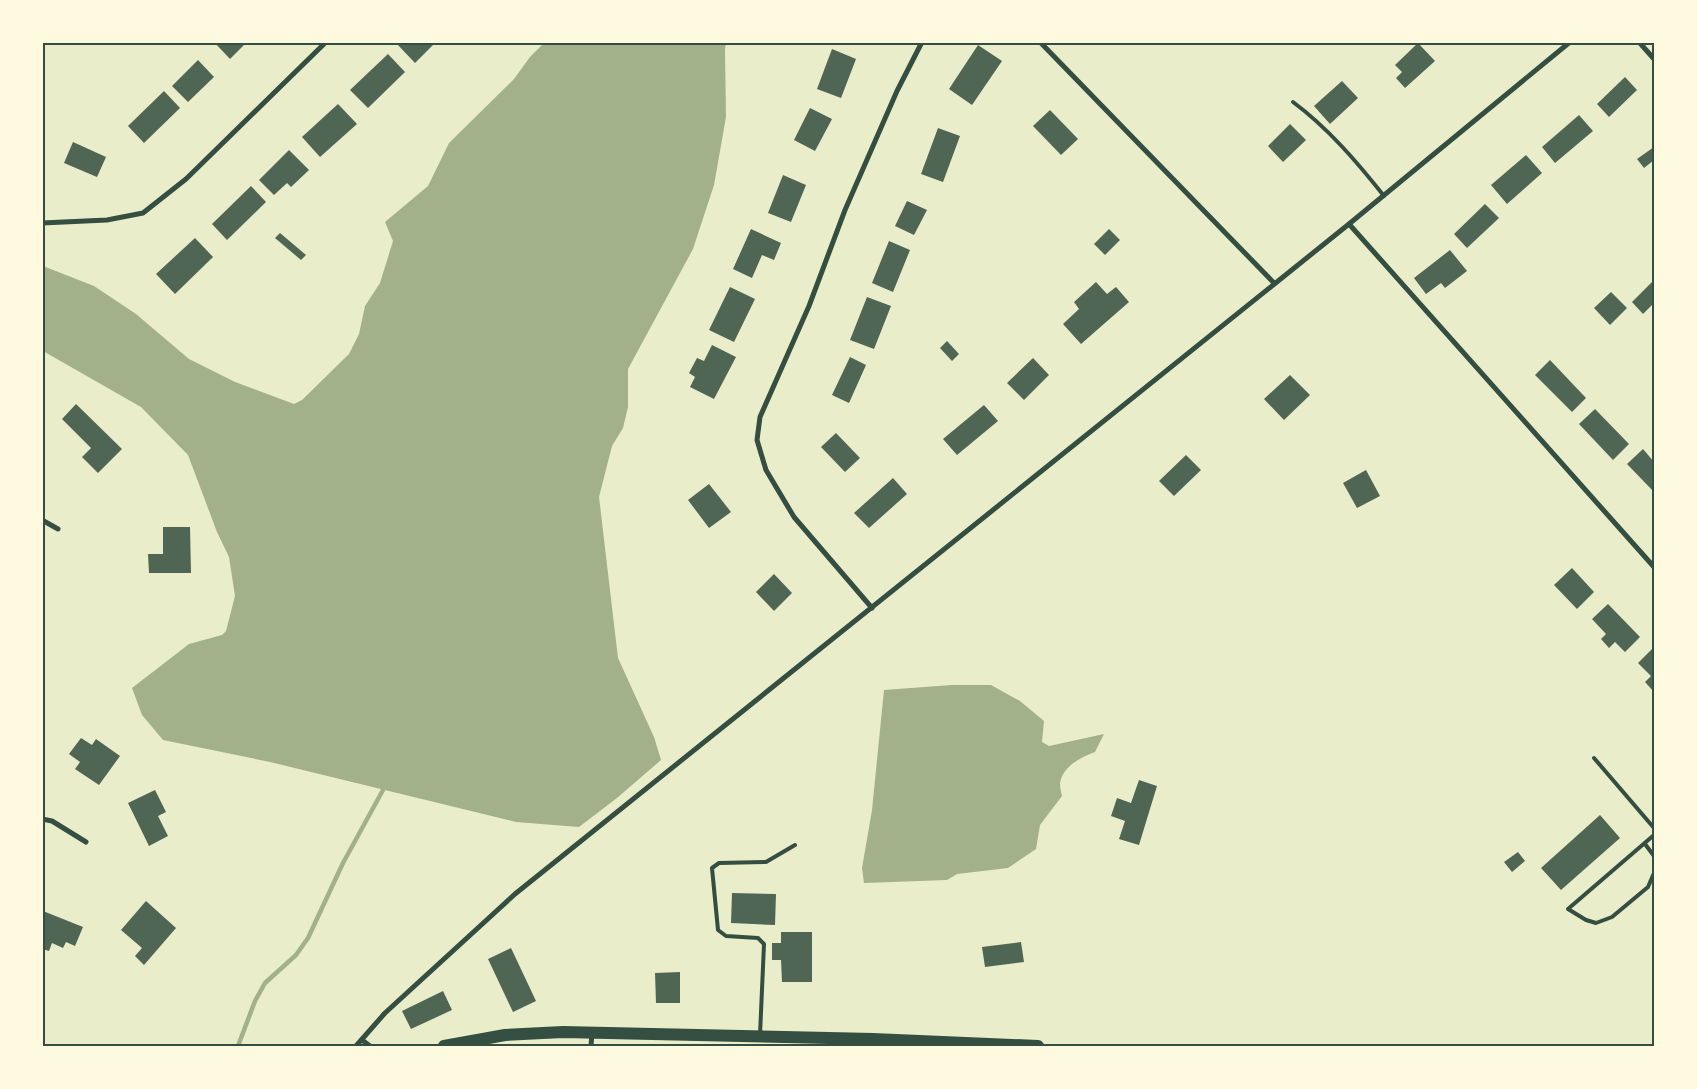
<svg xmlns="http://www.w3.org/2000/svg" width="1697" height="1089" font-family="Jost,sans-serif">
  <rect width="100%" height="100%" fill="#e9edc9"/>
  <!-- water -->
  <g fill="#a3b18a">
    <polygon points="544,43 726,43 725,49 726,117 714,185 693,249 628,369 628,407 623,428 612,446 599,497 618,658 654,737 661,760 617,798 579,827 516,822 270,762 163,740 142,715 132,688 189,644 222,635 226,631 235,596 229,557 217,532 188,455 141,407 43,351 43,266 94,286 136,314 189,359 235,382 294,404 302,400 349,354 359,334 365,306 380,283 393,241 385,222 428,186 449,143 514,79 530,57"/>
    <path d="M952,685H991L1020,701L1044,721L1042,742L1049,746L1104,734L1095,752C1081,757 1063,766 1060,783C1060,787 1061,792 1062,796L1040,825L1036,849L1008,868L957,874L947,880L864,883L862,868L872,810L884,690Z"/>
  </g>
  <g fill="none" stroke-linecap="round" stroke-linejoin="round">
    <!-- stream -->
    <polyline stroke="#a3b18a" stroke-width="4.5" points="238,1046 255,1001 265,983 296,955 308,938 343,863 383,790"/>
  </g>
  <!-- building -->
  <g fill="#4f6655">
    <polygon points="214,42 247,42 230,59"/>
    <polygon points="399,42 436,42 415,63 397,44"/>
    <polygon points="1418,43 1435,61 1405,88 1396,78 1402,72 1395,65"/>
    <polygon points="978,45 1002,61 972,105 949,89"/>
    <polygon points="832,49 856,59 841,98 817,89"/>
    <polygon points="388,54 405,72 368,108 350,90"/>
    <polygon points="198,60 214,77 188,102 172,86"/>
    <polygon points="1625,77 1637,90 1609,117 1597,104"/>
    <polygon points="1342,81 1358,98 1330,124 1314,106"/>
    <polygon points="164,91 180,108 144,143 128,126"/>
    <polygon points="338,104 357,124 320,157 302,137"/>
    <polygon points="810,108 832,119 815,151 794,140"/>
    <polygon points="1050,110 1078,139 1061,155 1033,126"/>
    <polygon points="1579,115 1593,131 1555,163 1542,147"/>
    <polygon points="1290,124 1306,140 1283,162 1268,146"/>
    <polygon points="938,128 960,136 943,182 921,174"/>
    <polygon points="73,142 106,157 97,177 64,163"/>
    <polygon points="1654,147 1654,160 1644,168 1637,159"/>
    <polygon points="289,150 309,170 291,187 287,183 274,195 259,180"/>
    <polygon points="1526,155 1542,173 1507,204 1491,185"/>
    <polygon points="783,175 806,185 791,222 768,213"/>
    <polygon points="251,186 266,202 227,240 212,224"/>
    <polygon points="907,201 927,210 914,235 895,226"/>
    <polygon points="1485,204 1499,218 1467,248 1454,234"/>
    <polygon points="751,229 781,243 774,260 762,255 752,278 733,269"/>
    <polygon points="1109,229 1120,240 1105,255 1094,244"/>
    <polygon points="280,233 306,255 301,260 275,238"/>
    <polygon points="195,238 213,257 175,294 156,274"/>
    <polygon points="889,241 910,250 893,292 872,283"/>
    <polygon points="1450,250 1467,271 1445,288 1441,283 1426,294 1414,278"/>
    <polygon points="1654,280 1654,303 1643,314 1632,302"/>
    <polygon points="1096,282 1107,294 1116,287 1129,302 1081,344 1063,324 1079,309 1074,302"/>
    <polygon points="730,287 755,299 734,342 709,330"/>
    <polygon points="1611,292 1627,308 1610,325 1594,308"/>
    <polygon points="867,297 891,306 874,349 850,340"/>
    <polygon points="947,341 959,354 952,361 940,348"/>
    <polygon points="712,345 736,357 714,399 690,387 695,377 689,373 697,358 704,361"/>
    <polygon points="850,357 866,365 849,403 832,395"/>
    <polygon points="1033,358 1049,375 1024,400 1007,383"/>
    <polygon points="1550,360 1586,398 1572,412 1535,375"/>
    <polygon points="1290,375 1310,395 1284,420 1264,399"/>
    <polygon points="76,404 122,449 98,473 82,457 91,448 62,419"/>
    <polygon points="984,405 998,421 957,455 943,439"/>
    <polygon points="1595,409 1629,444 1613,460 1579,424"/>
    <polygon points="836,433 860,458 845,472 821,447"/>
    <polygon points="1643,449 1654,462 1654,492 1627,464"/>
    <polygon points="1186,455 1201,470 1174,496 1159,481"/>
    <polygon points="1366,470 1380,496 1357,508 1343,483"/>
    <polygon points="893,478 907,494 869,528 854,513"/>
    <polygon points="709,484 731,512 709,528 688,500"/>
    <polygon points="163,527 190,527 191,573 149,573 148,554 163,554"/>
    <polygon points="1572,568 1594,592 1577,609 1554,585"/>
    <polygon points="774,574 792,593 774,611 756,592"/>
    <polygon points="1608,604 1640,637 1625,652 1615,642 1609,648 1601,639 1606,634 1592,619"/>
    <polygon points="1652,649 1654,651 1654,692 1645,682 1651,676 1638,663"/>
    <polygon points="81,738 92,745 96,739 120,756 99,785 75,769 80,762 69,754"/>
    <polygon points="1139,780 1157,786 1139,845 1119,839 1125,821 1111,816 1117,798 1131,803"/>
    <polygon points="155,790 166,812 158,816 168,836 149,846 128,803"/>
    <polygon points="1600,815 1620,838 1561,890 1541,868"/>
    <polygon points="1518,852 1525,861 1512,872 1504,862"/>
    <polygon points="732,893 776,894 775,925 731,923"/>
    <polygon points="146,901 176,928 144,965 135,956 142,948 121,930"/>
    <polygon points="43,911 83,927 75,946 66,942 63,948 52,943 49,951 42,949"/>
    <polygon points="781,932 812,932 812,982 782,982 781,960 772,960 772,943 781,943"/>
    <polygon points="1021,942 1024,962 985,967 982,947"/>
    <polygon points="511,948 536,1001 513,1012 488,959"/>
    <polygon points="680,972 680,1003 656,1003 655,973"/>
    <polygon points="443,991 452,1010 411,1029 402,1011"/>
  </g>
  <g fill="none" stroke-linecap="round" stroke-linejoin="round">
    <!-- service -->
    <g stroke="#344e41" stroke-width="4">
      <path d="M1293,102C1328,128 1357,162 1384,196"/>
      <polyline points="1594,758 1654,828"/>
      <polyline points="1654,835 1568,909 1586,920 1596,923 1612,917 1648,887 1654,873"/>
      <polyline points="1645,844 1654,856"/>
      <polyline points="760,1035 764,944 758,938 726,936 718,930 712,868 719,863 766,862 795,845"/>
    </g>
    <!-- minor -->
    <g stroke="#344e41" stroke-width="5">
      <polyline points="1040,42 1274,283"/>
      <polyline points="1639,42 1654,59"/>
      <polyline points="42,223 107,220 143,213 186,179 326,42"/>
      <polyline points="1349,224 1654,567"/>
      <polyline points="42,520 58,529"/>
      <polyline points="872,608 794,517 766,470 757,440 760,417 809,306 845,210 897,91 922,42"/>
      <polyline points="42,819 52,821 86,842"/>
      <polyline points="362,1040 370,1046"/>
      <polyline points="356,1046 385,1013 515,894 1349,224 1570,42"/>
      <polyline points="591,1046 592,1033"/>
    </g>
    <!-- primary -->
    <polyline stroke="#344e41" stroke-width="12" points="444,1046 505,1035 563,1032 873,1039 1038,1046"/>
  </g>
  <!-- border -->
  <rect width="1697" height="1089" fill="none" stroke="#fefae0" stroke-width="88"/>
  <rect x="44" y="44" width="1609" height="1001" fill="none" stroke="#344e41" stroke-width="2"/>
</svg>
